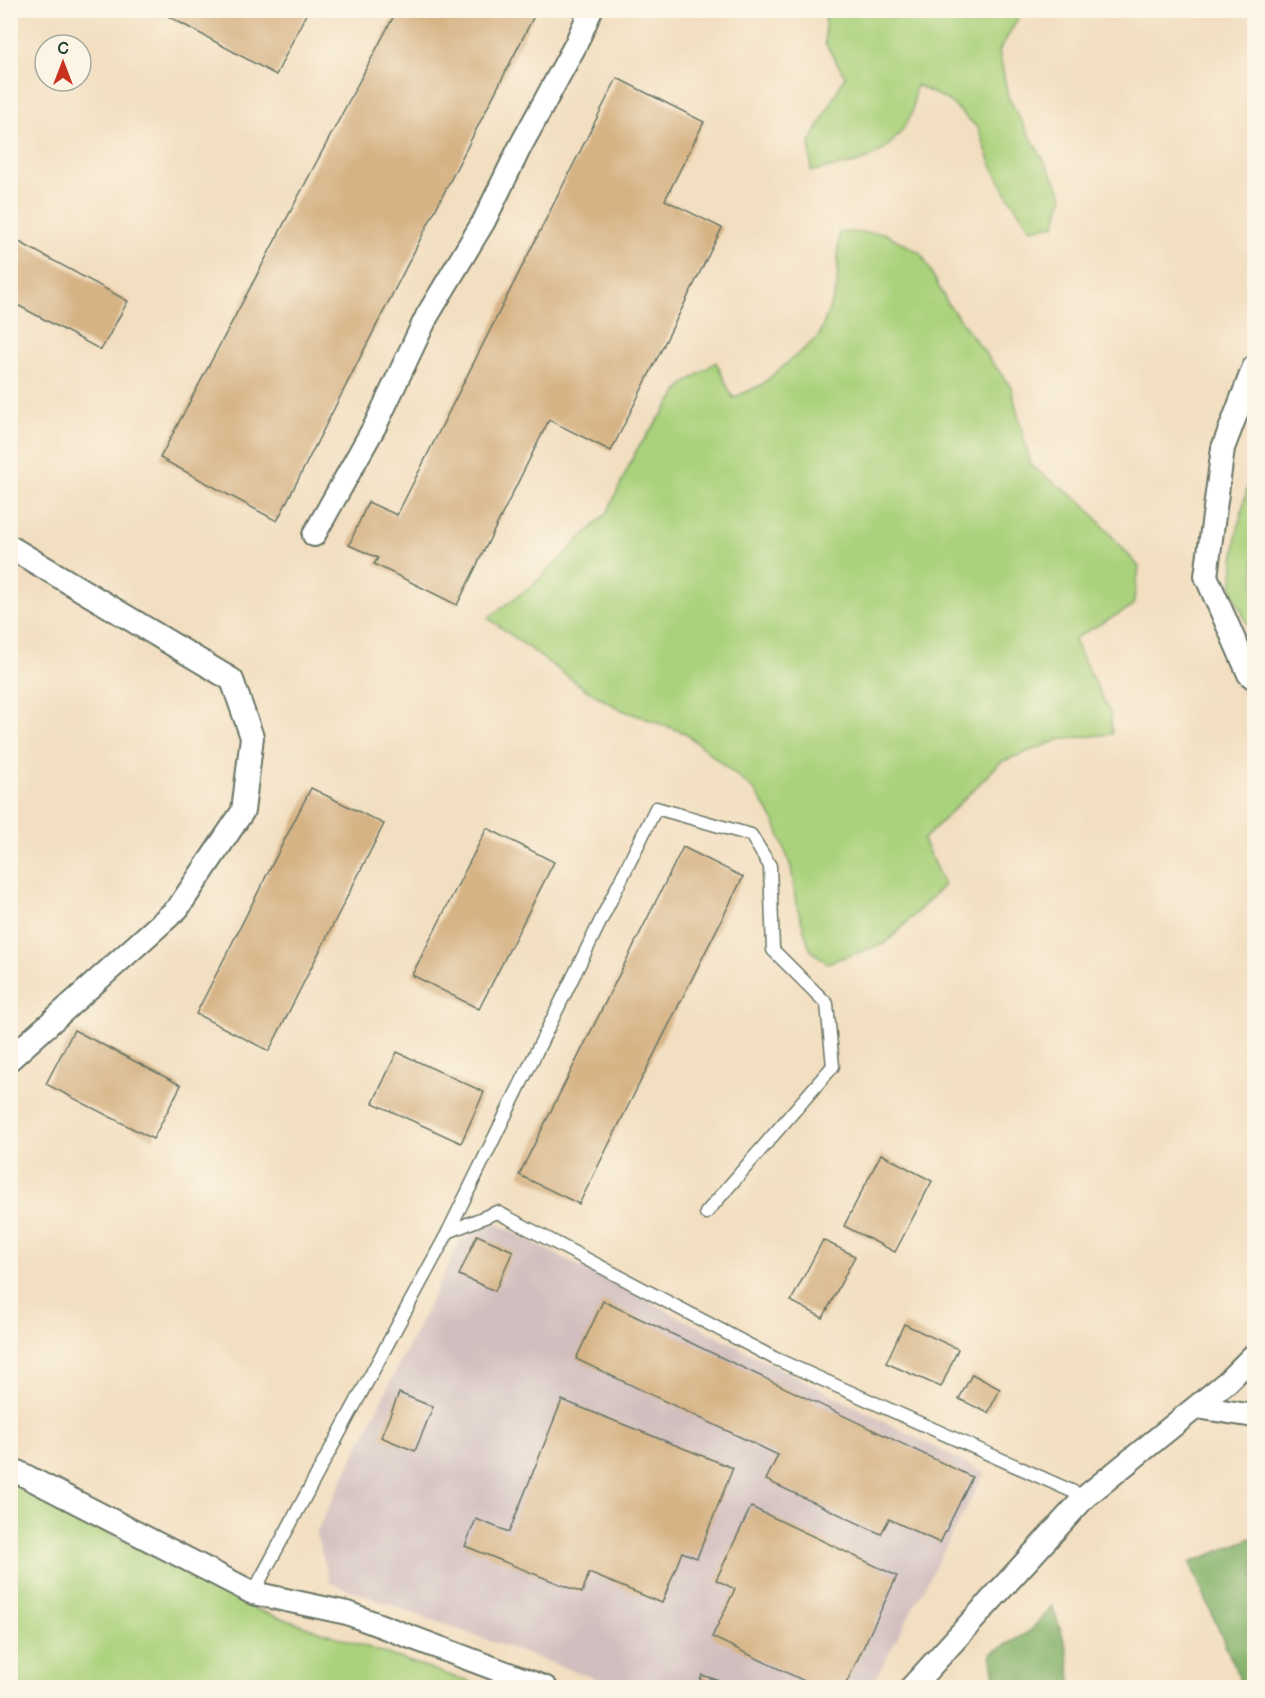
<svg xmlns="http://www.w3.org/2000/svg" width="1265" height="1698" font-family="'Balsamiq Sans',sans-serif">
  <rect width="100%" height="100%" fill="#fcf5e5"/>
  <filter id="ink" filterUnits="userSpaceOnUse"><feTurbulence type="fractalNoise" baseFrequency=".0167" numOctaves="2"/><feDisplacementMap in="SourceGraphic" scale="12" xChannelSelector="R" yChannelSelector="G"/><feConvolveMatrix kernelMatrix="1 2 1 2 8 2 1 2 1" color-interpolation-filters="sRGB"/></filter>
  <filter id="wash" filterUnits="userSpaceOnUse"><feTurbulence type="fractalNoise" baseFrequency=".008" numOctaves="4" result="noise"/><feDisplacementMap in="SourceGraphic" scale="24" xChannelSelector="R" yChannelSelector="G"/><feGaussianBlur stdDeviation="1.35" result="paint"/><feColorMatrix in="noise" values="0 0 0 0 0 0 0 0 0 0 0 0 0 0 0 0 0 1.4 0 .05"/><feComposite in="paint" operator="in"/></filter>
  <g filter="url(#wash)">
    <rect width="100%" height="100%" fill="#f2dec0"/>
    <!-- industrial -->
    <polygon fill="#d1bfbf" points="495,1223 985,1473 871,1687 618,1687 330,1583 316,1533 461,1239"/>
    <!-- green -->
    <g fill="#aad17c" stroke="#648758" stroke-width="1.5">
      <path d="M825,11H1017L1019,17L999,51L1008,97L1063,195L1055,225L1031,229L1008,196L993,168L978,128L949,101L916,85C913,94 915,108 910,117C887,161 856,164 811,171L810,143L845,76L825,43Z"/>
      <polygon points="839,232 884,233 921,253 948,304 1011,387 1031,466 1083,503 1139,567 1133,606 1073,639 1110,713 1112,734 1061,739 1001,762 923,840 944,885 886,943 827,963 810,949 796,903 791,867 774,820 755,791 685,733 622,710 585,689 488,618 534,584 607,513 636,451 683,385 716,362 733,398 761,385 819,336 837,288"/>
      <polygon points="1254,458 1254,638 1232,591 1236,537"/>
      <polygon points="11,1482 252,1608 484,1687 11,1687"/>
    </g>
    <!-- forest -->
    <g fill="#87b36c" stroke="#537850" stroke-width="1.5">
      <polygon points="1254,1537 1254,1687 1238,1687 1239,1677 1190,1563"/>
      <polygon points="1052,1606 1067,1649 1072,1687 997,1687 991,1654 1030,1631"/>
    </g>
    <g id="blocks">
      <!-- building -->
      <g fill="#d6b385">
        <polygon points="157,10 308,10 276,75"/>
        <polygon points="397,10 537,10 277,521 160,458"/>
        <polygon points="617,78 704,122 665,200 722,228 611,451 549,420 457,605 374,564 378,558 349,545 368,502 397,515"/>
        <polygon points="10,237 128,301 101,350 10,301"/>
        <polygon points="311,788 384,824 269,1051 196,1014"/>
        <polygon points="487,828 554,862 479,1009 412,975"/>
        <polygon points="683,847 743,877 579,1204 519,1175"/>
        <polygon points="74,1030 181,1085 153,1139 46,1084"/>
        <polygon points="397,1052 484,1092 461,1143 373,1103"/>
        <polygon points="881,1154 932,1181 895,1252 844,1226"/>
        <polygon points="477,1235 513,1251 495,1291 459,1275"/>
        <polygon points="823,1240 855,1256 823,1318 791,1301"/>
        <polygon points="603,1301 972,1477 940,1543 889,1519 881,1534 766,1480 778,1455 576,1359"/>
        <polygon points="904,1324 958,1349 941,1387 886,1363"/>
        <polygon points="972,1374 1000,1389 988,1413 959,1399"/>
        <polygon points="399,1393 433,1407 415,1451 381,1437"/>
        <polygon points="562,1400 733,1468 697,1558 682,1552 662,1603 589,1573 582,1593 465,1546 476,1519 509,1532"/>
        <polygon points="751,1507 897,1576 844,1688 819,1688 712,1637 735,1589 716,1580"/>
        <polygon points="702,1675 738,1687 738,1688 697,1688"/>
      </g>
    </g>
  </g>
  <g filter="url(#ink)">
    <use href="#blocks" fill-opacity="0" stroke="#697565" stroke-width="1.5"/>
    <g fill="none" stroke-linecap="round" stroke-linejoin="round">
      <defs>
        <g id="service">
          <polyline points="448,1232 497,1212 774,1358 1085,1497"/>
          <polyline points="253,1593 448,1232 656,808 751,835 770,866 773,950 827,1004 833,1066 706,1213"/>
        </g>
        <g id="minor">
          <polyline points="1254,367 1223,448 1206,576 1249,674 1254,678"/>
          <polyline points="314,535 376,424 427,316 484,221 520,147 575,46 591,10"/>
          <polyline points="10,547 232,680 252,737 243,811 178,908 10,1059"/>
          <polyline points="1197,1407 1254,1416"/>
          <polyline points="10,1468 253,1593 347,1613 546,1688"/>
          <polyline points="911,1688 1085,1497 1227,1382 1254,1355"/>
        </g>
      </defs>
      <!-- service casing -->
      <use href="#service" stroke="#697565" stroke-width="15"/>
      <!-- minor casing -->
      <use href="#minor" stroke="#697565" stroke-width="26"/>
      <!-- service -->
      <use href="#service" stroke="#fff" stroke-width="12"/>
      <!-- minor -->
      <use href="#minor" stroke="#fff" stroke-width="22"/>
    </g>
  </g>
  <!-- margin -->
  <rect width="1265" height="1698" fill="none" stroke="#fcf5e5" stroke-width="36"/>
  <!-- north arrow -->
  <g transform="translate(63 63)"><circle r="28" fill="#fcf5e5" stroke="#a4ab9e" stroke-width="1.5"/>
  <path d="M0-4.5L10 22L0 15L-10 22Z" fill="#c8321e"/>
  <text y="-9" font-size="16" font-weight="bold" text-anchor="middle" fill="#1f3d34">С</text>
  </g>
</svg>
